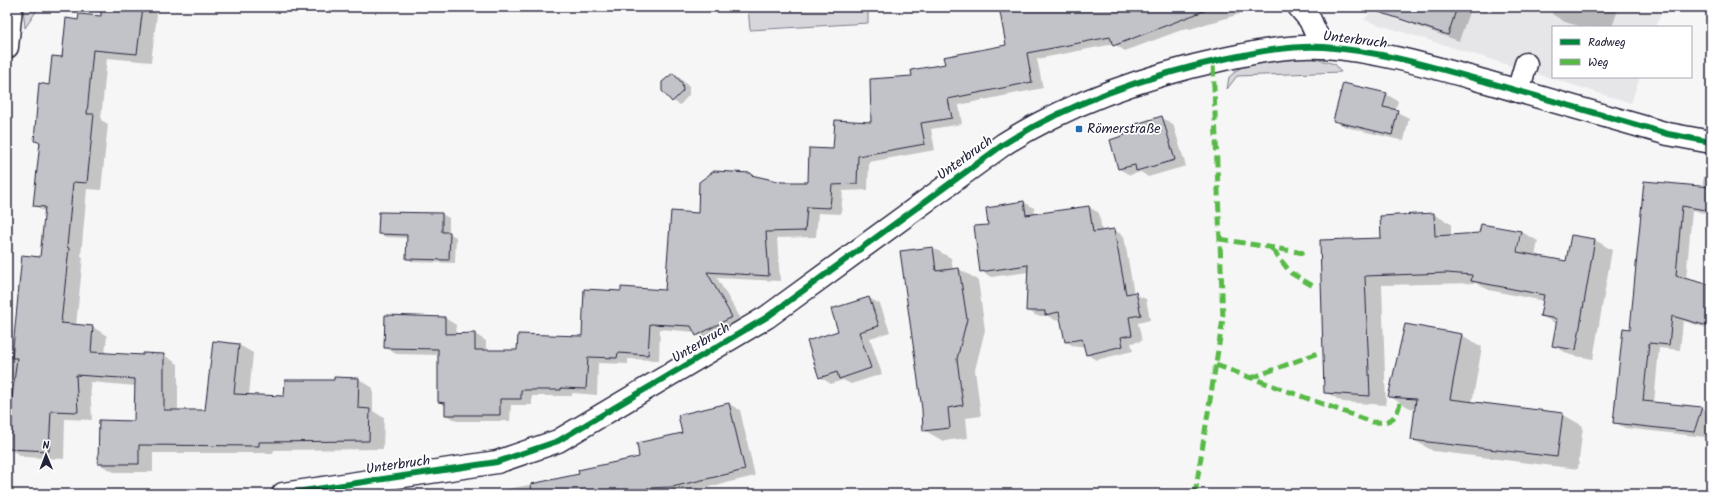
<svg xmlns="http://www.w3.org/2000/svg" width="1718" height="501" font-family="Kalam,sans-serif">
  <rect width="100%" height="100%" fill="#f6f6f7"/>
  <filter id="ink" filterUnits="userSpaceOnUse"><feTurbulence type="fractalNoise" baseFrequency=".025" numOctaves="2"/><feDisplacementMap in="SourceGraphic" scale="8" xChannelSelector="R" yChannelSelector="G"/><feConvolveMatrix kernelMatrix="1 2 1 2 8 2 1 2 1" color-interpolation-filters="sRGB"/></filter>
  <g filter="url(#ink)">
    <!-- built -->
    <polygon fill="#e6e6e9" points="1374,7 1663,7 1656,27 1553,27 1553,77 1640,77 1631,103 1364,20"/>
    <!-- green -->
    <g fill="#d7d7db" stroke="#7c7c8b">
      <polygon points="23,7 39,7 25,28"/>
      <polygon points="748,7 868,7 868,23 750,30"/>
      <polygon points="1271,57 1308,57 1335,64 1341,72 1237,76 1227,89 1229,77 1240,68"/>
    </g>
    <!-- shadow -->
    <g fill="#0003" fill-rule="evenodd">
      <polygon points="102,7 158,7 151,62 107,58 101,120 108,124 101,190 87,189 81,256 83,257 76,326 93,327 107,336 105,354 164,355 178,364 178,411 206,411 214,342 239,345 253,353 249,396 285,397 335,382 359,379 373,388 373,411 384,418 383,449 274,450 273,453 153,453 153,472 114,472 99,464 135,422 136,386 90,382 92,420 65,419 64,459 24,457 9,449 11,418 7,415 23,256 41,258 45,212 34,205 40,144 35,141 50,86 79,21 102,17"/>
      <polygon points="1018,7 1238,7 1240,14 1190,29 1187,28 1125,51 1114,44 1037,59 1043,88 959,105 962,124 931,129 935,150 869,162 868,190 843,191 841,214 818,213 816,237 777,238 780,281 717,278 743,323 708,342 697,335 695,332 660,329 659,360 628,359 628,364 598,363 597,395 572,393 572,396 532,396 532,405 511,405 510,421 457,421 446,415 446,406 439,402 439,355 396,354 385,347 445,318 456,325 456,334 475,334 486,341 486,351 518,351 583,337 622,292 666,291 699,214 751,174 757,177 782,183 809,184 834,150 872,123 913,77 946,65 1008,46"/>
      <polygon points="1387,7 1466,7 1470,9 1459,41 1416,26"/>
      <polygon points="1555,7 1619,7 1612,27 1582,27 1565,22 1552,14"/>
      <polygon points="673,74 680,78 689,87 689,95 680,105 673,101"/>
      <polygon points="1386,94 1398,101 1395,111 1409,118 1404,141 1346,127 1334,121"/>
      <polygon points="1162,118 1173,124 1186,166 1148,177 1141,172 1130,175 1119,169 1127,136"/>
      <polygon points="1704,176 1711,178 1711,214 1692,211 1686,280 1711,286 1711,329 1683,321 1680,350 1659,348 1654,403 1702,408 1711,413 1711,419 1705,437 1625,428 1614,422 1631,330 1644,182 1702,187"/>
      <polygon points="1024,202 1034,208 1035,215 1089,207 1099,213 1102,232 1114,230 1124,236 1134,294 1146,299 1150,320 1138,323 1142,341 1131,343 1133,351 1096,360 1086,354 1085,346 1076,347 1066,342 1062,319 1055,320 1048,316 1037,316 1027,310 1029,272 991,277 981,271 989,226"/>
      <polygon points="380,213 442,214 449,218 449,233 456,237 455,263 413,262 407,258 407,238 386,237 379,234"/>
      <path d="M1433,214L1451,224V236L1520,231L1538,241L1535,257L1567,262L1595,240L1612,250L1593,359L1570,355L1553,345L1557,324L1541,316L1544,301L1489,290L1476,283L1382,285L1386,405L1343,402L1325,392L1321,241L1382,239ZM1519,237H1521L1517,257H1515Z"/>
      <polygon points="933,248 951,258 953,270 959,269 978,280 985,330 975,370 981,416 966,418 968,438 943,441 924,430"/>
      <polygon points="869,298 880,304 890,332 870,338 882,374 851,384 843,380 831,384 820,377 839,331 832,310"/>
      <polygon points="1462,335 1482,347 1472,403 1562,414 1583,426 1578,469 1433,451 1412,439 1416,409 1410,408 1390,397"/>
      <polygon points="729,404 740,410 755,476 683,493 509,494 508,489 580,475 641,457 683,434"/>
    </g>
    <!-- building -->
    <g fill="#c2c2c9" stroke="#22223b">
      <polygon points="101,7 143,7 137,54 93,50 87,114 94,114 87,183 73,182 67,247 69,248 61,323 93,326 91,352 143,355 143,353 164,354 164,410 205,410 213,341 239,344 234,394 284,396 285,380 334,380 334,377 359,378 358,408 370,409 369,441 259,442 259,446 139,445 139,464 98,464 99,420 134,421 135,379 76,375 78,412 51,411 49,451 8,449 10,414 17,358 12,358 22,255 40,257 45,207 33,206 40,142 34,141 39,83 49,85 52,56 62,57 66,18 78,20 79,14 101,16"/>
      <polygon points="999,7 1209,7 1209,9 1113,46 1110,37 1027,53 1032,82 948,99 952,118 921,123 925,144 858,156 857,184 832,185 830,208 807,207 805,231 766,232 769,276 707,272 732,317 696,336 691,326 650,324 648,355 618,353 617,358 588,357 586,389 561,388 561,390 521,390 521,399 500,399 500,415 445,415 445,403 438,402 438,349 384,348 385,315 445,317 445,334 475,333 475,350 517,350 518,334 582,336 584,289 621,291 621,287 665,290 671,211 698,213 699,182 714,171 751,173 751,175 782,182 808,182 809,148 833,149 835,120 871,122 870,79 912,76 911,70 945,64 943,57 1006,45"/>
      <polygon points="1377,7 1457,7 1448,35 1376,11"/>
      <polygon points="673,73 682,83 683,91 672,102 662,91 662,82"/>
      <polygon points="1343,83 1387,93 1383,107 1398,110 1392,135 1333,121"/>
      <polygon points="1162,116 1175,160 1136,171 1135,165 1118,169 1110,140 1125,135 1123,128"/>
      <polygon points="1644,181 1711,187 1711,211 1682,206 1676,276 1711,285 1711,327 1672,316 1669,345 1649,343 1643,401 1702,407 1694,432 1613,423 1623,328 1630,329"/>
      <polygon points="1024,201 1026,215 1089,206 1093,232 1114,229 1126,294 1136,292 1141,315 1129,317 1132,335 1121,337 1123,346 1086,355 1082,339 1065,342 1059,312 1045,315 1045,311 1026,311 1028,265 980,272 974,226 988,225 986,208 999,206 999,205"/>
      <polygon points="379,212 442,213 442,232 450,232 449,260 406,259 407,235 378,234"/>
      <polygon points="1434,213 1435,236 1479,233 1481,224 1521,231 1517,252 1566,261 1571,235 1595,239 1576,350 1552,346 1557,319 1540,316 1544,295 1471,281 1472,275 1447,273 1365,276 1370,396 1324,393 1320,240 1381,238 1380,216"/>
      <polygon points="933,247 936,271 959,268 967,319 957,359 963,405 948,408 950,428 923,431 922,409 900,251"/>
      <polygon points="869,297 879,326 859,332 871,368 839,379 837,372 819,378 807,341 838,331 831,309"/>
      <polygon points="1405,324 1462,334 1450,399 1563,413 1557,457 1411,440 1416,399 1388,397"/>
      <polygon points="729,403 745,470 672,487 647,488 648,494 532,494 531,484 579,474 578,470 639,457 637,443 682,433 678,415"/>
    </g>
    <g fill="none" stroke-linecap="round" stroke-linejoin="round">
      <defs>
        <g id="minor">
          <polyline points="1299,7 1310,20 1322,47"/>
          <polyline points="7,47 11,7"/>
          <polyline points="1518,91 1526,64"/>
          <path d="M283,494L497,462L558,441L767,317L1004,144C1072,101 1146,76 1224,59C1256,52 1291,45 1324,47C1380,51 1433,67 1487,82C1548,99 1608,117 1668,134L1711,142"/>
        </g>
      </defs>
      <!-- minor casing -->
      <use href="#minor" stroke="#22223b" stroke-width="25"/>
      <!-- minor -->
      <use href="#minor" stroke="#fff" stroke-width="22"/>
      <!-- quiet -->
      <g stroke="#58b947" stroke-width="5" stroke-dasharray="10 5" stroke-linecap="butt">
        <polyline points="1220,239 1304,253"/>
        <polyline points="1272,249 1291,273 1313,286"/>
        <path d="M1216,365L1372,422C1389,423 1396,421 1400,403"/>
        <polyline points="1251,378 1318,353"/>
        <polyline points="1195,494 1223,319 1213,62"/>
      </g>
      <defs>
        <path id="cycleway" d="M283,494L497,462L558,441L767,317L1004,144C1072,101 1146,76 1224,59C1256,52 1291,45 1324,47C1380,51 1433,67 1487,82C1548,99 1608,117 1668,134L1711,142"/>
      </defs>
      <!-- cycleway casing -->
      <use href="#cycleway" stroke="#fff" stroke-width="8"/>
      <!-- cycleway -->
      <use href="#cycleway" stroke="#00873e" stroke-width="6"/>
    </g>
  </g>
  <!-- markers -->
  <rect fill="#1f6fb2" stroke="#fff" stroke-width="1.5" x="1075" y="125" width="8" height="8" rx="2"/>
  <g text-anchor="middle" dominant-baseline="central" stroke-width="3.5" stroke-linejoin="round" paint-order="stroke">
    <!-- street labels -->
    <g font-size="14" fill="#22223b" stroke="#fff">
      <text transform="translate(1355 40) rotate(7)">Unterbruch</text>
      <text transform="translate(965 158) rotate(-36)">Unterbruch</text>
      <text transform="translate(701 343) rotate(-31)">Unterbruch</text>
      <text transform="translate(398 465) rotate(-8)">Unterbruch</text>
    </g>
    <!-- poi labels -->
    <g font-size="14" fill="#22223b" stroke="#fff" text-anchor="start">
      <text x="1087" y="129">Römerstraße</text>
    </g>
  </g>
  <!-- margin -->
  <rect width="1718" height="501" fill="none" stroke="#fff" stroke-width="24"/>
  <rect x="12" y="12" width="1694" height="477" fill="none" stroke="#22223b" stroke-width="1.5" filter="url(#ink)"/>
  <!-- legend -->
  <rect x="1552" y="26" width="140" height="52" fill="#ffffff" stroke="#a7a7b1"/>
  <rect x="1560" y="39" width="20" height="6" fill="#00873e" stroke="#a7a7b1"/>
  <text x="1588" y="46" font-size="12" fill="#22223b">Radweg</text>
  <rect x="1560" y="59" width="20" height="6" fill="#58b947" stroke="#a7a7b1"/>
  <text x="1588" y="66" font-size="12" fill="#22223b">Weg</text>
  <!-- north arrow -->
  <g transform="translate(46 455) rotate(359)" stroke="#ffffff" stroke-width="3" paint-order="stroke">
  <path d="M0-3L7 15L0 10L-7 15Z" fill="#22223b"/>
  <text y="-6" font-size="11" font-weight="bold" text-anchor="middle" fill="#22223b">N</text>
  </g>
</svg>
